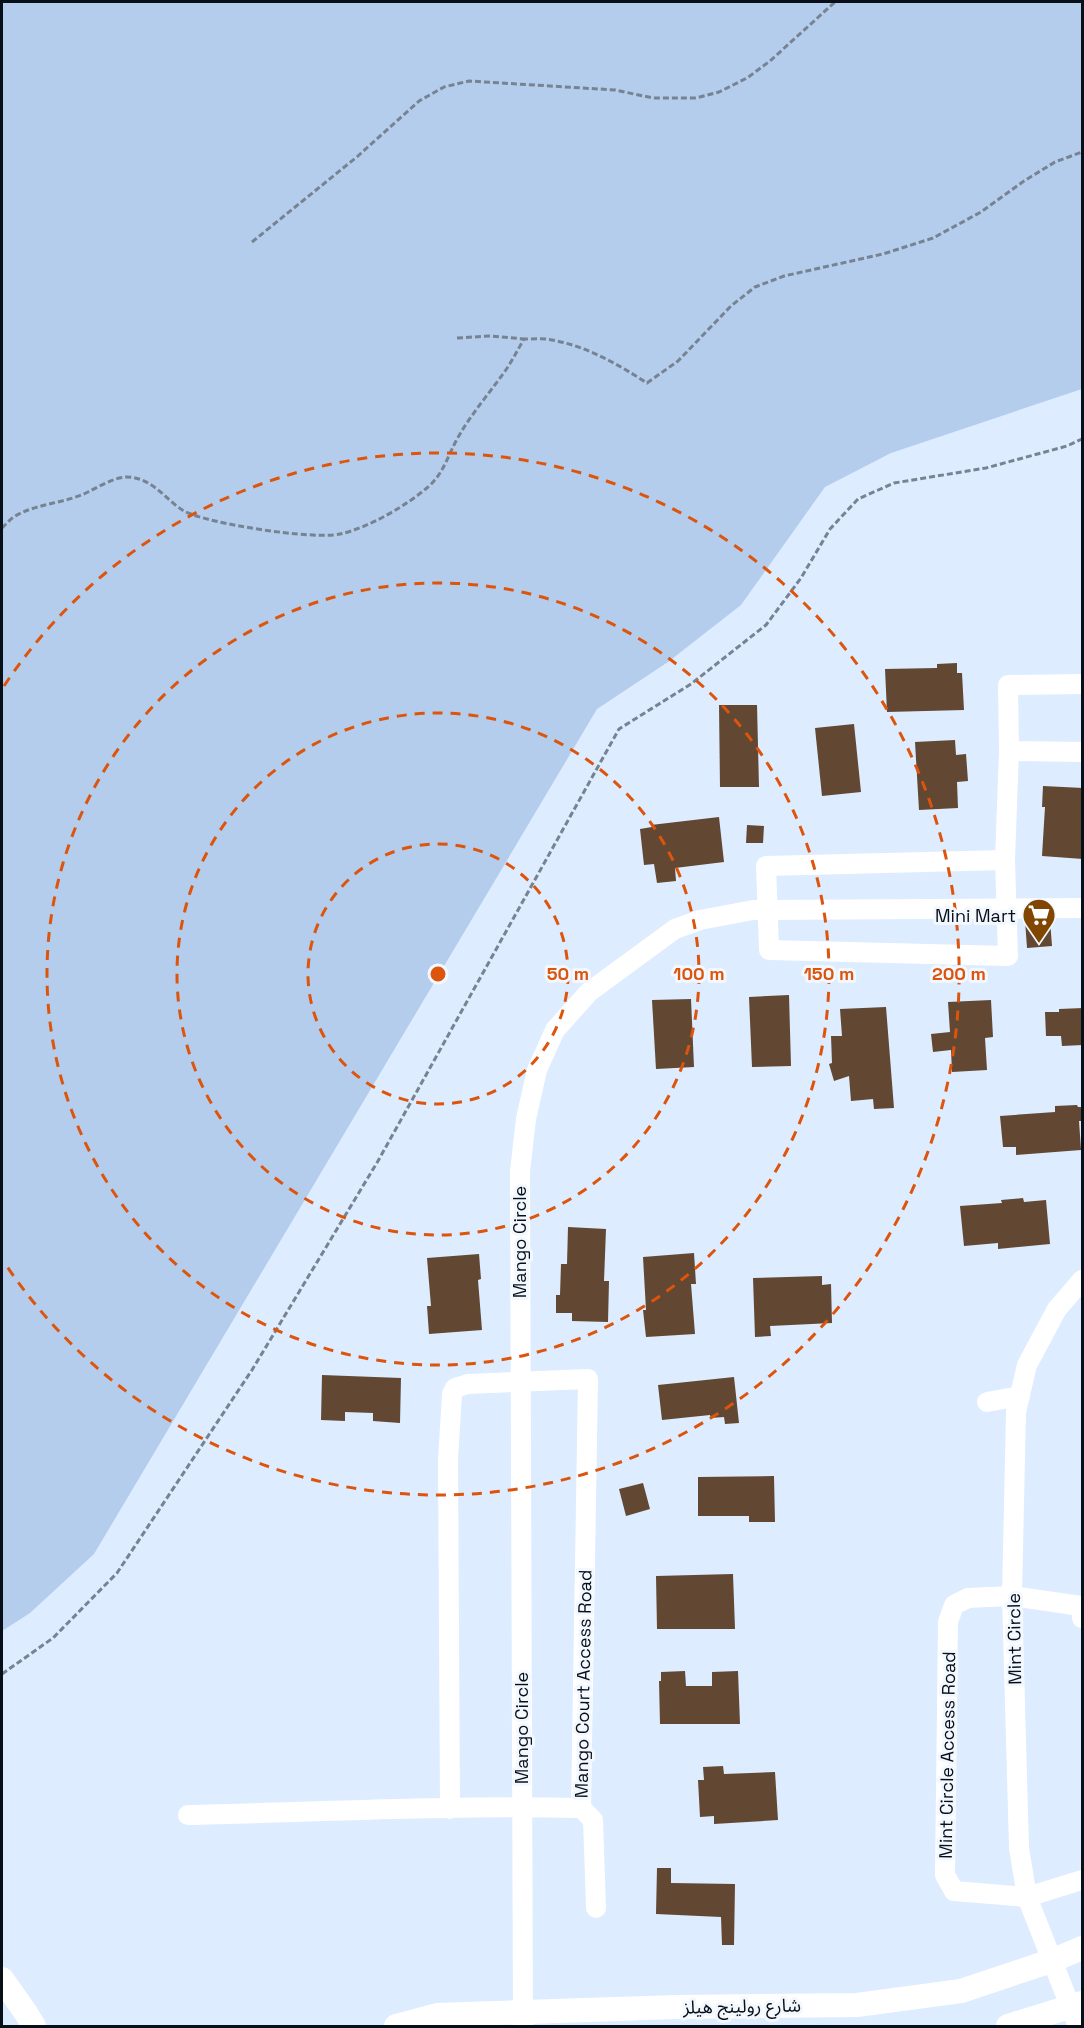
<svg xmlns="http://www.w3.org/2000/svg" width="1084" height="2028" font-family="'Space Grotesk','Noto Sans Arabic',sans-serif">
  <rect width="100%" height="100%" fill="#ddecfe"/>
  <!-- green -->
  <polygon fill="#b4cded" points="2,2 1082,2 1082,389 891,453 825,487 741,605 668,662 597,709 94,1554 30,1613 2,1631"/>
  <!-- building -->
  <g fill="#624732">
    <polygon points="957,663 957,673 962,673 964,710 887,712 885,669 937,668 937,664"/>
    <polygon points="719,705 757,705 759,787 720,787"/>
    <polygon points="854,724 861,792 822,796 815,728"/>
    <polygon points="955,740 956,755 966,754 968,781 957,782 958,808 919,810 915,742"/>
    <polygon points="1043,786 1083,788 1083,859 1042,856 1045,807 1042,807"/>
    <polygon points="719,817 724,862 675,868 676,881 657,883 654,864 644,865 640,829 652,827 651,825"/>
    <polygon points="747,825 764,826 763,843 746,843"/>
    <polygon points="1025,920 1050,920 1052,946 1027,948"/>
    <polygon points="789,995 791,1066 752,1067 749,997"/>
    <polygon points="691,999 694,1067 656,1069 652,1000"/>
    <polygon points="991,1000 993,1037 985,1038 987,1070 952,1072 951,1050 933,1052 931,1034 950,1032 948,1002"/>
    <polygon points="886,1007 894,1108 874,1109 873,1099 851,1101 849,1076 834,1081 829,1064 832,1063 831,1036 842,1036 840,1009"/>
    <polygon points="1083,1008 1083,1045 1062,1046 1061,1036 1046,1036 1045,1012 1059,1012 1059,1009"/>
    <polygon points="1077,1105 1078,1107 1083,1107 1083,1121 1079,1121 1081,1150 1016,1155 1016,1147 1003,1147 1000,1116 1055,1112 1055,1106"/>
    <polygon points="1023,1198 1024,1202 1046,1200 1050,1244 998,1249 998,1243 964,1246 960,1206 1002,1203 1001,1200"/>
    <polygon points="568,1227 606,1229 604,1281 609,1281 608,1322 572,1321 572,1313 556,1313 556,1295 560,1295 561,1264 567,1264"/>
    <polygon points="694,1253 696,1284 691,1284 695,1334 646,1337 643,1310 646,1310 643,1257"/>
    <polygon points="479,1254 481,1279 478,1280 482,1330 429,1334 427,1306 431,1306 427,1258"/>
    <polygon points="822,1276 822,1285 831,1284 832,1323 770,1326 771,1336 755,1337 753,1278"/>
    <polygon points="322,1375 401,1378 400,1423 373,1421 373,1413 345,1412 345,1421 321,1420"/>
    <polygon points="734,1377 739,1423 725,1424 724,1417 711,1418 710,1415 662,1420 658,1385"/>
    <polygon points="774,1476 775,1522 749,1522 749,1516 698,1516 698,1477"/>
    <polygon points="643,1483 650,1509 626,1516 619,1489"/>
    <polygon points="733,1574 735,1629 657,1629 656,1576"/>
    <polygon points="685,1671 686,1686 712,1686 712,1672 738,1671 740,1724 660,1724 659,1681 661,1681 661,1672"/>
    <polygon points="723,1766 724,1774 775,1772 778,1820 714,1824 714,1816 700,1817 698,1780 704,1780 703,1767"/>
    <polygon points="657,1868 671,1868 671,1883 735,1884 734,1945 722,1945 721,1917 656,1914"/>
  </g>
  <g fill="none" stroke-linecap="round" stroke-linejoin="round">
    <!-- path -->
    <g stroke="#778391" stroke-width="3" stroke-dasharray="6 3" stroke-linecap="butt">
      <polyline points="252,242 358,156 419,101 444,87 469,81 615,90 653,98 696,98 719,92 747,78 770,61 835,2"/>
      <polyline points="457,338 490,336 524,339"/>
      <path d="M2,528C7,523 12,517 19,514C41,503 66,503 88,492C100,486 113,478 126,477C153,477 165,500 184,511C208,524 314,540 340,534C368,528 406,506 428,487C443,474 447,458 456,441C469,417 487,396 503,374C511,363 517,351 524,339C535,339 547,338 557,341C590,348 619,365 647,383L678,361L731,306L755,287L784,276L883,254L933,238L981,212L1024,181L1055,162L1082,152"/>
      <polyline points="2,1674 53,1638 117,1573 252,1370 378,1161 619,729 691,684 766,625 801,578 830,529 858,499 894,483 986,468 1067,446 1082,439"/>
    </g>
    <!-- minor -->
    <g stroke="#fff" stroke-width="20">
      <polyline points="1082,684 1008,685 1009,751 1082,752"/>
      <polyline points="1005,860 766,866 769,950 1008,956 1005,860 1009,751"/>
      <polyline points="987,1402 1020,1396"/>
      <polyline points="1082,1618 1081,1606 1012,1596 968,1598 954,1605 948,1622 945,1875 954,1891 1027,1897 1082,1880"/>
      <polyline points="581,1808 593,1820 596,1908"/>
      <path d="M188,1815C319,1812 450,1805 581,1808L588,1379L468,1384L455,1388L452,1394L448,1459L450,1809"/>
      <polyline points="523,2026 520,1171 526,1119 537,1070 555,1030 589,992 675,929 700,920 753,910 1082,908"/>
      <polyline points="1078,2026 1027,1897 1019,1848 1012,1596 1016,1412 1027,1365 1057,1309 1082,1280"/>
    </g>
    <!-- major -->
    <g stroke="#fff" stroke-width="24">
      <polyline points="2,1979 26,2013 34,2026"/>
      <polyline points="396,2026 437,2015 676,2007 857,2005 961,1991 1051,1961 1082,1948"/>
      <polyline points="1008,2026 1082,2003"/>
    </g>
  </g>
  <!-- distance rings -->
  <g fill="none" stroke="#dd550d" stroke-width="3" stroke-dasharray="10 8">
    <circle cx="438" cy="974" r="130"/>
    <circle cx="438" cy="974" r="261"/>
    <circle cx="438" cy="974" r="391"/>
    <path d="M4 686A521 521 0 1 1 4 1262"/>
  </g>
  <!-- icons -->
  <defs>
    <symbol id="supermarket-pin" viewBox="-11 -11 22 30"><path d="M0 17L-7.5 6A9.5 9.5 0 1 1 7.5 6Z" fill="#814600" stroke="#f3f8fe"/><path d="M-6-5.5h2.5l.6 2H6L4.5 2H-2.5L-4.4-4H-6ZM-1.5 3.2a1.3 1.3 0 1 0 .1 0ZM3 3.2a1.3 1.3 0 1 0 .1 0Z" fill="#fff"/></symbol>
  </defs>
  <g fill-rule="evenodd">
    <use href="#supermarket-pin" x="1020" y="896" width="38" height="52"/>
  </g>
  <g text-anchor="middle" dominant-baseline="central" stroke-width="6" stroke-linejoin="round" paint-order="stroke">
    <!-- poi labels -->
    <g font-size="18" fill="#070f19" stroke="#f3f8fe" text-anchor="end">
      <text x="1016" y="915">Mini Mart</text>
    </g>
    <!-- street labels -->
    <g font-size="18" fill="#070f19" stroke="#f3f8fe">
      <text transform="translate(519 1242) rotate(-90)">Mango Circle</text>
      <text transform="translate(1014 1639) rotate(-91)">Mint Circle</text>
      <text transform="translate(583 1684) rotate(-89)">Mango Court Access Road</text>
      <text transform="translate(521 1728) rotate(-90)">Mango Circle</text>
      <text transform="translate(947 1755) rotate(-89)">Mint Circle Access Road</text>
      <text transform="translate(742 2006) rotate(-1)">شارع رولينج هيلز</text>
    </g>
  </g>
  <circle cx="438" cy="974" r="9" fill="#dd550d" stroke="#f3f8fe" stroke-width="3"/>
  <g font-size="18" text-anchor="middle" font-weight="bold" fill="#dd550d" stroke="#f3f8fe" stroke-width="6" stroke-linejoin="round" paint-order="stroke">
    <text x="568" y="980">50 m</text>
    <text x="699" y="980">100 m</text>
    <text x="829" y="980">150 m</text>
    <text x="959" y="980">200 m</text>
  </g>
  <!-- border -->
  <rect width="1084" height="2028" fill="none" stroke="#070f19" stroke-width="6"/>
</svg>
